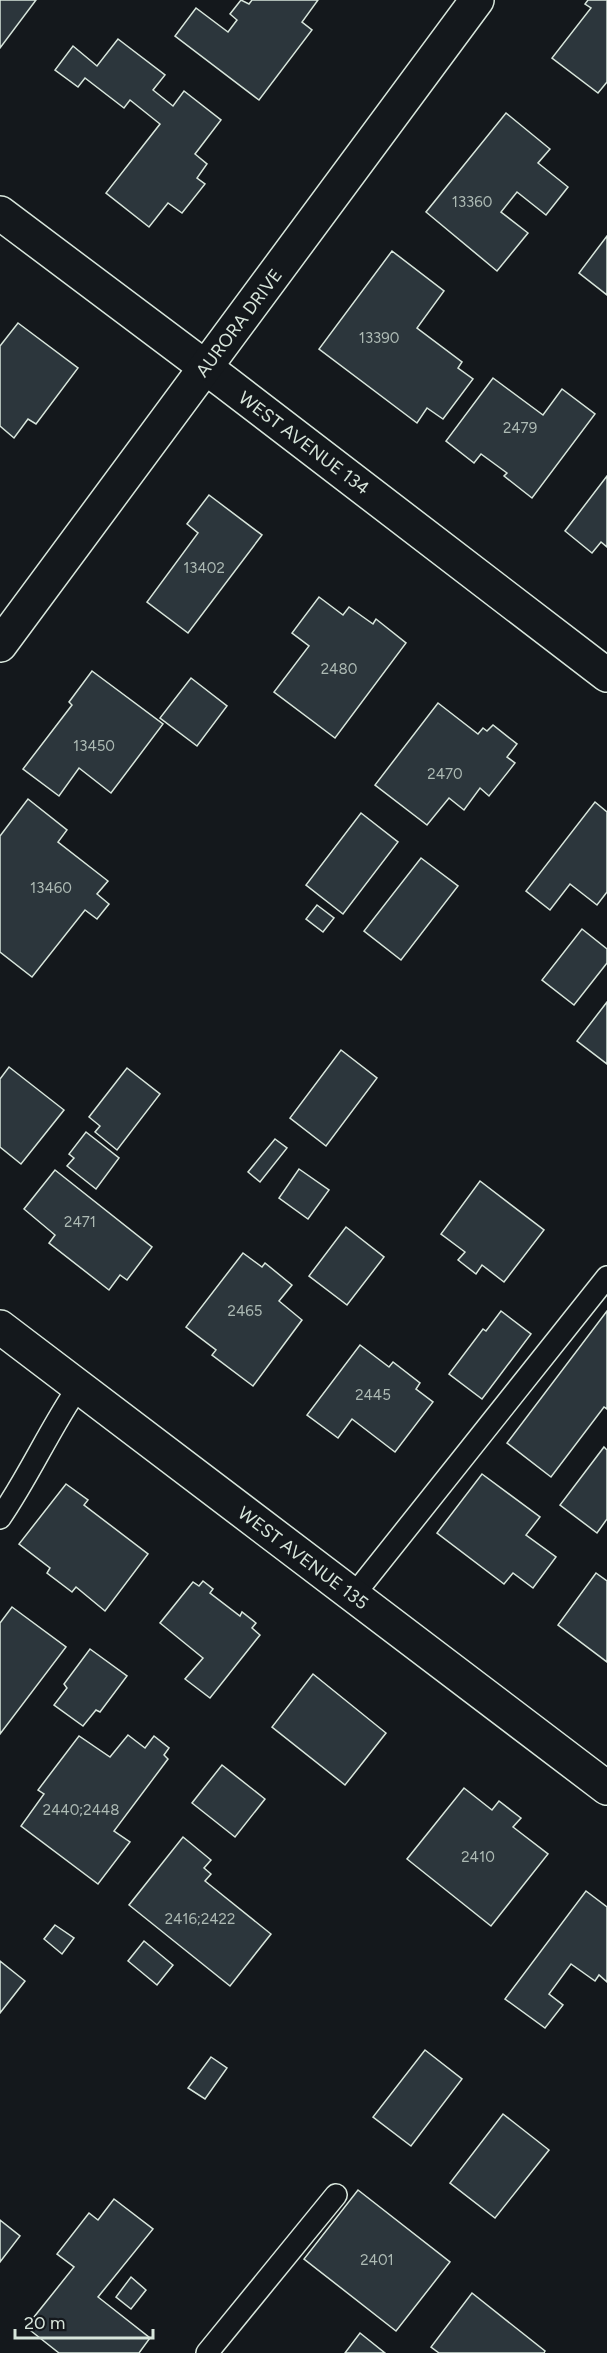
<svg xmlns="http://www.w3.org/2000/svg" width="607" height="2353" font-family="Figtree,sans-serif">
  <rect width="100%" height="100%" fill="#14181c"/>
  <!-- building -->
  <g fill="#2c363c" stroke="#d8e6dc" stroke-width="1.5">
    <polygon points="0,0 36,0 0,48"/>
    <polygon points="241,0 249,4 252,0 318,0 302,22 312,30 259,100 175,36 196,8 228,32 237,20 230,14"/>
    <polygon points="588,0 607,0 607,82 598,93 552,58 591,8 585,4"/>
    <polygon points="118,39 165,75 153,90 173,106 184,91 221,120 195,154 207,164 197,178 205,184 182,213 168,203 149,227 106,193 160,124 130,100 124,108 85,78 78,87 55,70 73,46 97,66"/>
    <polygon points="506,113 550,149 538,163 568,187 546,215 517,192 501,212 528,233 497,271 426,212"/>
    <polygon points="607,236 607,295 579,273"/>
    <polygon points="392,251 444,291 417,328 462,362 458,368 473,379 443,419 427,408 417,423 319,349"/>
    <polygon points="18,323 78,368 36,424 28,419 14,438 0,426 0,346"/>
    <polygon points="493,378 543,415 562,389 595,414 532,498 504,476 507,473 481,454 474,463 446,441"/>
    <polygon points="607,476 607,547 601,542 592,553 565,531"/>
    <polygon points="209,495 262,535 188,633 147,602 198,533 187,524"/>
    <polygon points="319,597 343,615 349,607 373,624 376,619 406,643 335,738 274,692 309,646 292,633"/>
    <polygon points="92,671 163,724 111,793 79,768 59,796 23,769 72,705 69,702"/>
    <polygon points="191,678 227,706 197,746 160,718"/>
    <polygon points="438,703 478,734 483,728 487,731 493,725 517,744 507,757 515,763 489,796 480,788 464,810 449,798 427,825 375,785"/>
    <polygon points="28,799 67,830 58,842 108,881 97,894 109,904 97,919 85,910 32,977 0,952 0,836"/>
    <polygon points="595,802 607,812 607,892 597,905 570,884 550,910 526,891"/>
    <polygon points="361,813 398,842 343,914 306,885"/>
    <polygon points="421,858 458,886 401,960 364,931"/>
    <polygon points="317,905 334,918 323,932 306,919"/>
    <polygon points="582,929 607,949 607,963 574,1005 542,980"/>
    <polygon points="607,1002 607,1064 577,1041"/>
    <polygon points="341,1050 377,1078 326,1146 290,1118"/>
    <polygon points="9,1067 64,1110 21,1164 0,1147 0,1079"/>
    <polygon points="127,1068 160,1094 117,1150 95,1132 100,1126 89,1117"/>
    <polygon points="86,1132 119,1158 96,1189 67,1166 74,1158 69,1154"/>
    <polygon points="275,1139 287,1148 260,1182 248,1172"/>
    <polygon points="299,1169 329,1190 308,1219 279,1198"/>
    <polygon points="55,1170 152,1247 127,1280 120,1275 109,1290 49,1243 55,1235 24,1209"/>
    <polygon points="480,1181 544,1230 504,1282 482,1265 476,1274 458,1260 465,1252 441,1234"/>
    <polygon points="346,1227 384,1257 347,1305 309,1276"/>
    <polygon points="243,1253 262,1267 265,1263 292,1285 279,1301 302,1320 253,1386 212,1355 216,1350 186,1327"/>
    <polygon points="501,1311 531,1334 482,1399 449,1374 483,1329 486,1331"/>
    <polygon points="607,1311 607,1409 604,1407 551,1477 507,1443"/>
    <polygon points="360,1345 389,1367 393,1362 420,1383 416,1389 433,1402 395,1452 352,1419 338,1438 307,1415"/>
    <polygon points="604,1447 607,1450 607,1519 597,1533 560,1505"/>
    <polygon points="482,1474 540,1517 526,1535 556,1557 533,1588 513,1573 504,1584 437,1533"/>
    <polygon points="66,1484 88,1500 84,1505 148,1554 105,1611 76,1587 72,1592 47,1573 50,1568 19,1544"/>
    <polygon points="596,1573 607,1581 607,1662 558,1625"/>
    <polygon points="203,1581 213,1589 210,1593 240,1616 242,1612 256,1623 252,1628 260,1635 210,1698 185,1679 203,1658 160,1623 193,1582 199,1586"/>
    <polygon points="12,1607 66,1647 0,1734 0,1623"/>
    <polygon points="90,1649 127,1676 100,1712 96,1710 83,1726 54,1705 67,1688 64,1684"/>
    <polygon points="313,1674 386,1733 345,1785 272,1727"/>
    <polygon points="128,1735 145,1748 154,1736 169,1748 164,1755 168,1759 114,1831 130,1842 98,1884 21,1826 44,1794 38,1790 79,1736 110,1757"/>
    <polygon points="222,1765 265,1799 235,1837 192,1803"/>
    <polygon points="464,1788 492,1810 499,1801 521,1818 513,1827 548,1854 491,1926 407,1859"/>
    <polygon points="183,1837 211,1860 204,1868 211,1874 205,1881 271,1934 230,1986 129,1905"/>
    <polygon points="586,1891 607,1907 607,1982 599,1975 595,1981 571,1964 549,1994 563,2005 545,2028 505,1999"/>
    <polygon points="55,1925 74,1938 62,1954 44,1939"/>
    <polygon points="144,1941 173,1965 157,1985 128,1961"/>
    <polygon points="0,1961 25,1981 0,2013"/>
    <polygon points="425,2050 462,2079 411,2146 373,2117"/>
    <polygon points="211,2057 227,2068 205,2099 188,2088"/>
    <polygon points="503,2114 549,2150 495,2218 450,2183"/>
    <polygon points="358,2190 450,2262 396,2331 304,2259"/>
    <polygon points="114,2199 153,2229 98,2297 150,2338 139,2353 59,2353 26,2327 74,2267 57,2254 89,2213 98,2220"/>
    <polygon points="0,2220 20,2236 0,2262"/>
    <polygon points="131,2277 146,2290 131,2309 116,2297"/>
    <polygon points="472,2293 545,2351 544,2353 439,2353 431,2347"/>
    <polygon points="360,2333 385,2353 345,2353"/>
  </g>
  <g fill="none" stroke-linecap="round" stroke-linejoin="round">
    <defs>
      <g id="lane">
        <path d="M0,1518C29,1476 50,1428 79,1386"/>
        <polyline points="353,1596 607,1277"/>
        <polyline points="207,2353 336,2195"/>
      </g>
      <g id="street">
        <polyline points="0,213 225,382 607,675"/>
        <polyline points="0,645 477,0"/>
        <polyline points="0,1327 607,1788"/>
      </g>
    </defs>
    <!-- lane casing -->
    <use href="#lane" stroke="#d8e6dc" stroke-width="24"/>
    <!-- street casing -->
    <use href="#street" stroke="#d8e6dc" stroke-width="36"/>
    <!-- lane -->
    <use href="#lane" stroke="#14181c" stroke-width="21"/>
    <!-- street -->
    <use href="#street" stroke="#14181c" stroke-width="33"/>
  </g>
  <g text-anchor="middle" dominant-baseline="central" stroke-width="4.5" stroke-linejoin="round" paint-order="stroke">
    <!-- number labels -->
    <g font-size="15" fill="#adbab4">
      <text x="472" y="202">13360</text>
      <text x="379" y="338">13390</text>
      <text x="520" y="428">2479</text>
      <text x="204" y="568">13402</text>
      <text x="339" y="669">2480</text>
      <text x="94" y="746">13450</text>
      <text x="445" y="774">2470</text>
      <text x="51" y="888">13460</text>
      <text x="80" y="1222">2471</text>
      <text x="245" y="1311">2465</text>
      <text x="373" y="1395">2445</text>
      <text x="81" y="1810">2440;2448</text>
      <text x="478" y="1857">2410</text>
      <text x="200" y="1919">2416;2422</text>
      <text x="377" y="2260">2401</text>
    </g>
    <!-- street labels -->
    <g font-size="18" fill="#d8e6dc" stroke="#14181c">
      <text transform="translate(239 323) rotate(-53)">AURORA DRIVE</text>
      <text transform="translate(304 443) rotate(37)">WEST AVENUE 134</text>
      <text transform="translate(303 1558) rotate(37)">WEST AVENUE 135</text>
    </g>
  </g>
  <!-- scale -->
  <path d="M15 2329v9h138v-9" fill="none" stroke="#d8e6dc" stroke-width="3"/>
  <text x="24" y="2329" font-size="18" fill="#d8e6dc" stroke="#14181c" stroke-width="4.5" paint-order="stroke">20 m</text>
</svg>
